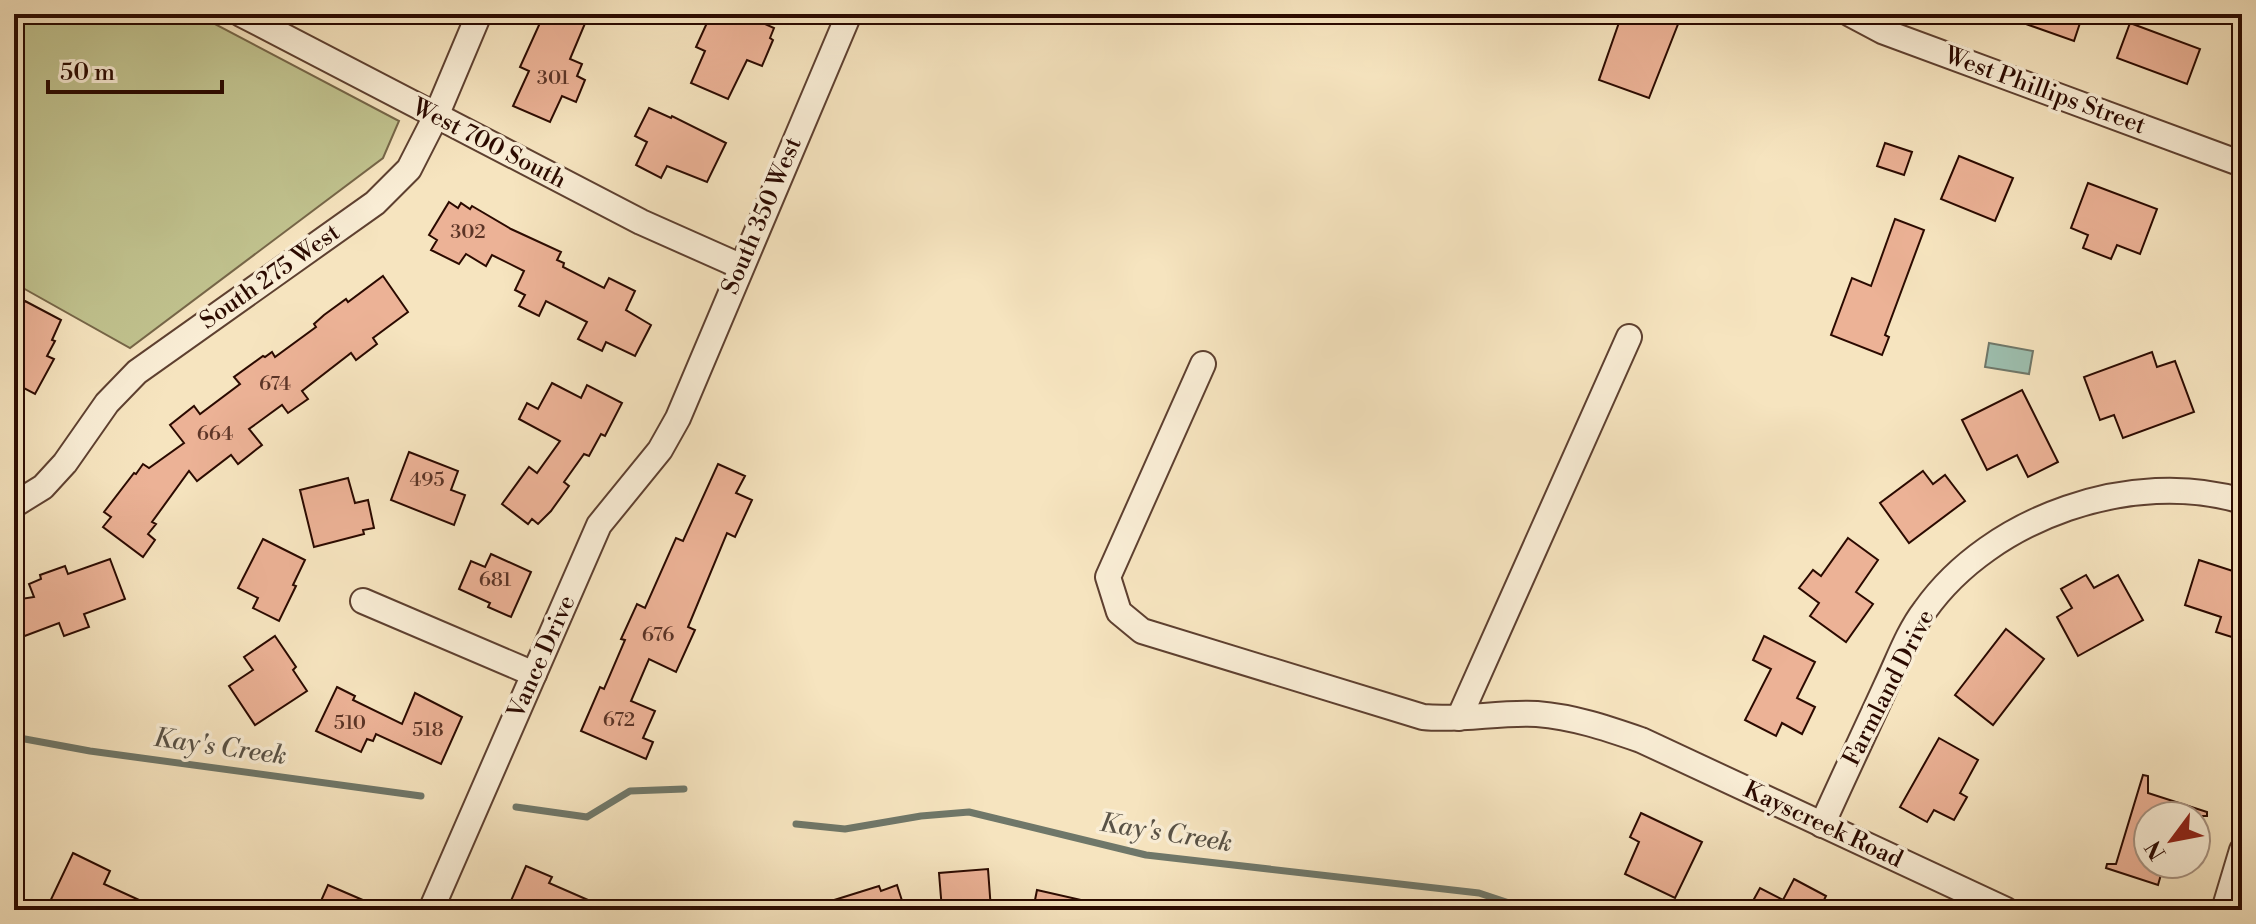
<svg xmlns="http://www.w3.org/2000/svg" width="2256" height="924" viewBox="0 0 2256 924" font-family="'Libre Bodoni',serif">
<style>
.green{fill:#c1c38f;stroke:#766648;stroke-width:2}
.water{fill:#9dbfaf;stroke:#6f7769;stroke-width:2}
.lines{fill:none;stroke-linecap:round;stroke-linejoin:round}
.stream{stroke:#6f7769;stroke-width:7}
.building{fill:#ecb296;stroke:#2b0a00;stroke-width:2}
.minor-casing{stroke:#5e4030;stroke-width:28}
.minor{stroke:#f9edd5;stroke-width:24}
.labels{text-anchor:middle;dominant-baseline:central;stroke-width:7;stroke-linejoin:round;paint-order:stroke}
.number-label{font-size:20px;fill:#5b3426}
.street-label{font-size:24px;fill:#2b0a00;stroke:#f9edd5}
.water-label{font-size:26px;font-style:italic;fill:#595246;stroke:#f9edd5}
</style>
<rect width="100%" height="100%" fill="#f6e4bf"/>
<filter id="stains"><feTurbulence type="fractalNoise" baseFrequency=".0025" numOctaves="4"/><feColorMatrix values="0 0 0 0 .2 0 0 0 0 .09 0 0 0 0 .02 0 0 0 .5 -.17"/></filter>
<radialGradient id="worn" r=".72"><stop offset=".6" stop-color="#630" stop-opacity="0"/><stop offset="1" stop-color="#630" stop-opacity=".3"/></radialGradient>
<polygon class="green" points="14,14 196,14 399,121 383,158 130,348 14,283"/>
<polygon class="water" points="1989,343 2033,351 2029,374 1985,367"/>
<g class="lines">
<g class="stream">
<polyline points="14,737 90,751 421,796"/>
<polyline points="516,807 587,817 630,791 684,789"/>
<polyline points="796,824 845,829 921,816 969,812 1146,855 1479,893 1530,910"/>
</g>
</g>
<g class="building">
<polygon points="544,14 589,14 570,59 582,64 577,76 585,80 576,102 562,96 550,122 513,106 529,71 520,67"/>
<polygon points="711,14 743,14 774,28 770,38 773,40 762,66 747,60 728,99 691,83 705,51 696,47"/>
<polygon points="1622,14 1682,14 1649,98 1599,80"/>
<polygon points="2007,14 2083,14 2074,41 2006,17"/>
<polygon points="2130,23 2200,49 2187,84 2117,58"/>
<polygon points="649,108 671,118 672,116 726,143 707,182 667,166 661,178 636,165 647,142 635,136"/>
<polygon points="1885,143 1912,152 1904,175 1877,166"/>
<polygon points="1959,156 2013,178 1995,221 1941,199"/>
<polygon points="2088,183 2157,209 2140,254 2117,245 2111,259 2083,248 2088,235 2071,228"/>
<polygon points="449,202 458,208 461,203 470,209 472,206 511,229 561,252 557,260 564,263 563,267 604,288 609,278 635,291 626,310 651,325 635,356 606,342 602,351 578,339 587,322 546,301 539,316 519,306 525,295 515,290 524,271 492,255 486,266 466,254 459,264 431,250 437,240 429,235"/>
<polygon points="1895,219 1924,230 1885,335 1889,337 1882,355 1831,335 1852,278 1871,286"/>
<polygon points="383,276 408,312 373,338 377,344 356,360 351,353 302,391 308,399 288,413 282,405 249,429 262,445 238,464 231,455 197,481 189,471 152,522 156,524 148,534 155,540 143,557 103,527 111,517 104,512 134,473 136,474 143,464 149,468 184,443 170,425 194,406 200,414 240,384 234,377 263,356 265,357 272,352 275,357 316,327 314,324 324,315 346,299 348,302"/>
<polygon points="25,301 61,320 52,340 55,341 47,356 54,359 35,394 14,383 14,323"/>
<polygon points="2152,352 2157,367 2175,361 2194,412 2123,438 2114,415 2100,420 2084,377"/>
<polygon points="552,383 581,398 587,385 622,403 605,436 601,434 589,456 584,454 564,482 569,486 551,511 538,524 532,519 528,524 502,504 529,467 537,473 560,441 519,419 527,403 538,409"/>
<polygon points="2022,390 2058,462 2028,477 2017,455 1987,470 1962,420"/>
<polygon points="409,452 458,471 451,490 465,495 454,525 391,500"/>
<polygon points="718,464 745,476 736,493 752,500 735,537 727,533 688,627 695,630 676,672 649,659 631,701 655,711 643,738 653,742 646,759 581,731 600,687 604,689 625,640 621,639 637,604 645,608 676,538 683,541"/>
<polygon points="1923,471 1933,484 1945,475 1965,501 1909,543 1880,503"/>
<polygon points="348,478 355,503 368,500 374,528 363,530 364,534 314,547 300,490"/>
<polygon points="1848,538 1878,560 1856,592 1873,604 1846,642 1810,616 1819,603 1799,588 1813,570 1821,576"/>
<polygon points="263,539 305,560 293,585 296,586 279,621 253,608 258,598 238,588"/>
<polygon points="491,554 531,572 511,617 488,607 490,603 459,589 471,561 485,567"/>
<polygon points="110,559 125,599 84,614 89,627 64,636 59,623 14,640 14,600 34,597 29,584 41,579 40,575 65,566 68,574"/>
<polygon points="2199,560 2242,574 2242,615 2235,638 2216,632 2221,617 2185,605"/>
<polygon points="2086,575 2094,588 2118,575 2143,620 2078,656 2057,617 2072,608 2061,589"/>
<polygon points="2006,629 2044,659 1993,725 1955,695"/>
<polygon points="275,636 296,667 293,670 307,691 255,725 229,686 253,670 244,657"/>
<polygon points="1764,636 1815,662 1797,698 1815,707 1802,734 1782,723 1776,736 1745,720 1771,669 1753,660"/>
<polygon points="337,687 355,696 353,700 402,724 415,693 462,717 441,764 376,734 373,741 367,739 361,752 316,731"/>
<polygon points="1939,738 1978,760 1960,793 1967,797 1954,820 1934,810 1927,822 1900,807"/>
<polygon points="2143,775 2148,776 2148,793 2207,812 2207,816 2148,816 2148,864 2164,864 2158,885 2106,868 2107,864 2116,864"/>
<polygon points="1641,813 1702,842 1675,898 1625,874 1639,842 1630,837"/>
<polygon points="73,853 110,871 104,884 161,910 46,910"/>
<polygon points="526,866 552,877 549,883 611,910 507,910"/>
<polygon points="988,869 991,910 942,910 939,873"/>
<polygon points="1794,879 1826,896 1819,910 1748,910 1760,888 1783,900"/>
<polygon points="328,885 386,910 317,910"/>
<polygon points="897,885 905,910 816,910 815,906 879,886 881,891"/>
<polygon points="1037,890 1090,902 1090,910 1033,910"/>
</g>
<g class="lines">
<g class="minor-casing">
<g id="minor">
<polyline points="241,14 641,222 740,266"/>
<polyline points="1850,14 1882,31 2242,164"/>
<path d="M1203,364L1108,577L1119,612L1142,631L1423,717C1461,721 1498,712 1537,714C1574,717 1606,728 1641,740L2006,910"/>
<polyline points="14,505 43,487 65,463 107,403 137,372 375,203 409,169 436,116 479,14"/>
<polyline points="363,601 534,674"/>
<polyline points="1459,718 1629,337"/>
<path d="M1822,825C1843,778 1865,732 1886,686C1898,661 1908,632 1925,610C1991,517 2133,468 2242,501"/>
<polyline points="431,910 599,525 660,450 678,418 849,14"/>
<polyline points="2224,910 2242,850"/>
</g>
</g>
<use href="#minor" class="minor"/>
</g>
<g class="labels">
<g class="number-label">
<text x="553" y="78">301</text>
<text x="468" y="232">302</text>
<text x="275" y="384">674</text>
<text x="215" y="434">664</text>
<text x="427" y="480">495</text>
<text x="495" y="580">681</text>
<text x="658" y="635">676</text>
<text x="619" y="720">672</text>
<text x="350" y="723">510</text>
<text x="428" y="730">518</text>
</g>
<g class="street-label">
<text transform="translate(2045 91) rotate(20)">West Phillips Street</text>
<text transform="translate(489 144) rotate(27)">West 700 South</text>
<text transform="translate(762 216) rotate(-67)">South 350 West</text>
<text transform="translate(270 277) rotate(-35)">South 275 West</text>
<text transform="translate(542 657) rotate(-66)">Vance Drive</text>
<text transform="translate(1889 688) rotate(-63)">Farmland Drive</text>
<text transform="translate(1823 825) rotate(25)">Kayscreek Road</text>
</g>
<g class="water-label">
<text transform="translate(220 747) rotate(8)">Kay's Creek</text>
<text transform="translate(1166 833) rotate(9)">Kay's Creek</text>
</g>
</g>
<rect width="2256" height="924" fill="none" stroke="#f6e4bf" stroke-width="48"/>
<rect x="16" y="16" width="2224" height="892" fill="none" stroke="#2b0a00" stroke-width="4"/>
<rect x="24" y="24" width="2208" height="876" fill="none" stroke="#2b0a00" stroke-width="2"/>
<g transform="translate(2172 840) rotate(238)"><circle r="38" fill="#f9edd5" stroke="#a79280" stroke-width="2"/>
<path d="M0-6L14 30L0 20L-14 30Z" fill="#8f2418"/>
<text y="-12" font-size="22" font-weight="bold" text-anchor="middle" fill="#2b0a00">N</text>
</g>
<path d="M48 80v12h174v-12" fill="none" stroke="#2b0a00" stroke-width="4"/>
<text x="60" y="80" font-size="24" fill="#2b0a00" stroke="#f9edd5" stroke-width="6" paint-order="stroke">50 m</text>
<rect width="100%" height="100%" filter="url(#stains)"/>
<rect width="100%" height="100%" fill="url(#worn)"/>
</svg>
